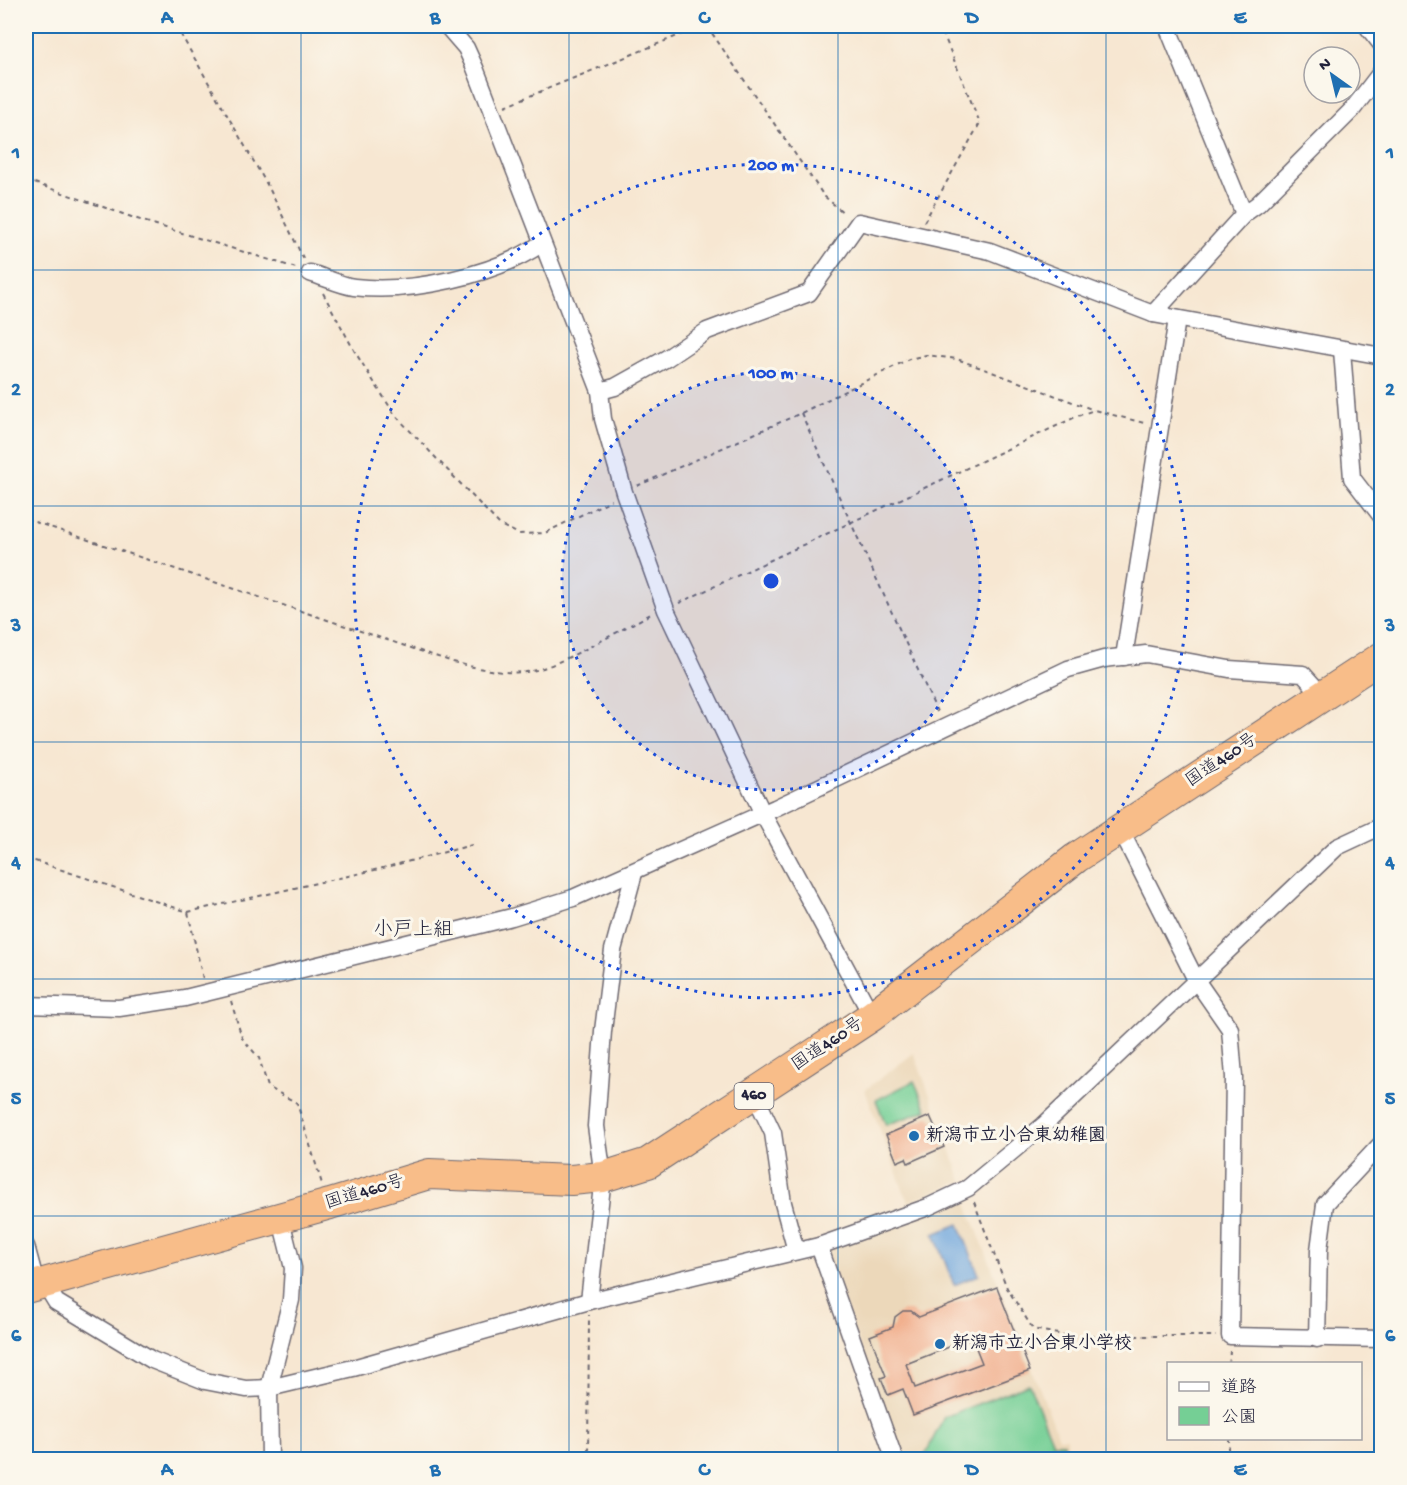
<svg xmlns="http://www.w3.org/2000/svg" width="1407" height="1485" viewBox="0 0 1407 1485" font-family="'Gochi Hand','Klee One',sans-serif">
<style>
.built{fill:#ecd8ba}
.green{fill:#75cf95;stroke:#4c7868;stroke-width:1.5}
.water{fill:#6ea5dc;stroke:#48648c;stroke-width:1.5}
.building{fill:#f1ae8c;fill-rule:evenodd}
.lines{fill:none;stroke-linecap:round;stroke-linejoin:round}
.street-casing{stroke:#6d6770;stroke-width:19}
.highway-casing{stroke:#6d6770;stroke-width:32}
.path{stroke:#6d6770;stroke-width:2;stroke-dasharray:4.5 4.5;stroke-linecap:butt}
.street{stroke:#fff;stroke-width:16}
.highway{stroke:#f8bd89;stroke-width:30}
.grid{fill:none;stroke:#1f6fb2;stroke-width:1.5;stroke-opacity:0.55}
.ring{fill:none;stroke:#1d4ed8;stroke-width:3;stroke-dasharray:3 6}
.poi-dot{fill:#1f6fb2;stroke:#fbf7ec;stroke-width:2}
.labels{text-anchor:middle;dominant-baseline:central;stroke-width:6;stroke-linejoin:round;paint-order:stroke}
.shield{fill:#fbf7ec;stroke:#636270;stroke-width:1.5}
.shield-label{font-size:16px;font-weight:bold;fill:#22223b}
.street-label{font-size:18px;fill:#22223b;stroke:#fbf7ec}
.poi-label{font-size:18px;font-weight:bold;fill:#22223b;stroke:#fbf7ec;text-anchor:start}
.neighbourhood-label{font-size:20px;fill:#22223b;stroke:#fbf7ec}
.centre{fill:#1d4ed8;stroke:#fbf7ec;stroke-width:3}
.ring-label{font-size:18px;text-anchor:middle;font-weight:bold;fill:#1d4ed8;stroke:#fbf7ec;stroke-width:6;stroke-linejoin:round;paint-order:stroke}
.neatline{fill:none;stroke:#1f6fb2;stroke-width:2}
.grid-label{font-size:20px;text-anchor:middle;font-weight:bold;fill:#1f6fb2}
</style>
<rect width="100%" height="100%" fill="#fbf7ec"/>
<filter id="ink" filterUnits="userSpaceOnUse"><feTurbulence type="fractalNoise" baseFrequency=".0167" numOctaves="2"/><feDisplacementMap in="SourceGraphic" scale="12" xChannelSelector="R" yChannelSelector="G"/><feConvolveMatrix kernelMatrix="1 2 1 2 8 2 1 2 1" color-interpolation-filters="sRGB"/></filter>
<filter id="wash" filterUnits="userSpaceOnUse"><feTurbulence type="fractalNoise" baseFrequency=".008" numOctaves="4" result="noise"/><feDisplacementMap in="SourceGraphic" scale="24" xChannelSelector="R" yChannelSelector="G"/><feGaussianBlur stdDeviation="1.35" result="paint"/><feColorMatrix in="noise" values="0 0 0 0 0 0 0 0 0 0 0 0 0 0 0 0 0 1.4 0 .05"/><feComposite in="paint" operator="in"/></filter>
<g filter="url(#wash)">
<rect width="100%" height="100%" fill="#f7e7d2"/>
<g class="built">
<polygon points="914,1053 962,1181 908,1202 865,1090"/>
<polygon points="964,1197 1059,1438 1067,1438 1067,1459 901,1459 825,1250"/>
</g>
<g class="green">
<polygon points="914,1081 927,1110 886,1125 876,1100"/>
<polygon points="1029,1384 1053,1443 1064,1443 1063,1459 923,1459 944,1417"/>
</g>
<polygon class="water" points="959,1224 979,1275 954,1285 934,1234"/>
<g id="blocks">
<g class="building">
<polygon points="930,1116 944,1147 908,1163 906,1158 897,1162 886,1135"/>
<path d="M997,1287L1030,1371L913,1415L903,1389L888,1395L881,1378L886,1376L870,1336L893,1327L895,1317L903,1311H911L919,1317ZM972,1338L982,1363L915,1388L906,1364Z"/>
</g>
</g>
</g>
<g filter="url(#ink)">
<use href="#blocks" fill-opacity="0" stroke="#6d6770" stroke-width="1.5"/>
<g class="lines">
<g class="street-casing">
<g id="street">
<polyline points="447,26 466,48 475,68 600,391 603,419 624,492 666,610 763,814 872,1016"/>
<polyline points="1167,26 1244,214"/>
<polyline points="1367,26 1382,45"/>
<path d="M310,273C324,277 340,285 354,287C410,294 495,275 541,244"/>
<polyline points="1153,314 1244,214 1258,204 1352,110 1382,71"/>
<polyline points="1342,350 1352,478 1382,517"/>
<polyline points="600,391 615,387 667,358 707,331 809,293 859,222 990,251 1153,314 1382,356"/>
<polyline points="1124,657 1177,319"/>
<polyline points="1120,829 1196,980 1230,1029 1234,1077 1230,1336 1382,1339"/>
<polyline points="26,1005 119,1008 185,998 512,917 573,898 775,808 1068,669 1104,659 1146,654 1229,669 1303,674 1322,695"/>
<polyline points="755,1095 773,1133 783,1203 796,1251"/>
<polyline points="26,1246 33,1272"/>
<polyline points="819,1246 895,1460"/>
<polyline points="42,1279 56,1302 152,1360 205,1381 246,1389 269,1388 353,1368 589,1301 819,1246 928,1207 968,1188 1044,1125 1337,847 1382,826"/>
<polyline points="589,1301 603,1177 596,1126 603,1031 613,950 634,873"/>
<polyline points="1317,1339 1319,1250 1325,1204 1382,1143"/>
<polyline points="270,1460 269,1388 291,1300 293,1268 280,1216"/>
</g>
</g>
<g class="highway-casing">
<polyline id="highway" points="26,1288 330,1204 429,1174 571,1180 603,1177 648,1163 872,1016 1076,858 1382,657"/>
</g>
<g class="path">
<polyline points="176,26 269,188 304,260"/>
<polyline points="707,26 824,196 845,214"/>
<polyline points="505,106 702,26"/>
<polyline points="26,180 143,221 296,268"/>
<polyline points="924,222 980,123 940,26"/>
<polyline points="323,293 355,352 395,415 500,525 519,534 545,533 611,500"/>
<polyline points="801,413 938,714"/>
<polyline points="637,486 801,413 909,359 926,355 957,359 1094,410"/>
<path d="M26,519L453,662C477,668 500,674 526,672C554,670 623,628 651,614"/>
<polyline points="679,603 1080,415 1094,410 1144,423"/>
<polyline points="26,858 188,912 203,979"/>
<polyline points="188,912 379,869 472,845"/>
<polyline points="231,1001 242,1038 259,1058 268,1087 297,1103 322,1184"/>
<polyline points="974,1202 1007,1288 1033,1329 1068,1336 1216,1336"/>
<polyline points="1229,1364 1230,1351"/>
<polyline points="588,1460 589,1315"/>
<polyline points="1229,1460 1229,1438"/>
</g>
<use href="#street" class="street"/>
<use href="#highway" class="highway"/>
</g>
</g>
<path class="grid" d="M301,26V1460M569,26V1460M838,26V1460M1106,26V1460M26,270H1382M26,506H1382M26,742H1382M26,979H1382M26,1216H1382"/>
<circle cx="771" cy="581" r="209" fill="#1d4ed8" fill-opacity=".12"/>
<g class="ring">
<circle cx="771" cy="581" r="209"/>
<circle cx="771" cy="581" r="417"/>
</g>
<g class="poi-dot">
<circle cx="914" cy="1136" r="6"/>
<circle cx="940" cy="1344" r="6"/>
</g>
<g class="labels">
<rect class="shield" x="734.5" y="1083" width="39" height="26" rx="4.5"/>
<g class="shield-label">
<text x="754" y="1096">460</text>
</g>
<g class="street-label">
<text transform="translate(1222 761) rotate(-34)">国道460号</text>
<text transform="translate(828 1045) rotate(-34)">国道460号</text>
<text transform="translate(365 1193) rotate(-17)">国道460号</text>
</g>
<g class="poi-label">
<text x="926" y="1136">新潟市立小合東幼稚園</text>
<text x="952" y="1344">新潟市立小合東小学校</text>
</g>
<g class="neighbourhood-label">
<text x="413" y="931">小戸上組</text>
</g>
</g>
<circle cx="771" cy="581" r="9" class="centre"/>
<g class="ring-label">
<text x="771" y="170">200 m</text>
<text x="771" y="378">100 m</text>
</g>
<rect width="1407" height="1485" fill="none" stroke="#fbf7ec" stroke-width="66"/>
<rect x="1167" y="1362" width="195" height="78" fill="#fbf7ec" stroke="#a4a2a5" stroke-width="1.5"/>
<rect x="1179" y="1382" width="30" height="9" fill="#ffffff" stroke="#a4a2a5" stroke-width="1.5"/>
<text x="1221" y="1392" font-size="18" fill="#22223b">道路</text>
<rect x="1179" y="1407" width="30" height="18" fill="#75cf95" stroke="#a4a2a5" stroke-width="1.5"/>
<text x="1221" y="1422" font-size="18" fill="#22223b">公園</text>
<g transform="translate(1332 75) rotate(326)"><circle r="28" fill="#fbf7ec" stroke="#a4a2a5" stroke-width="1.5"/>
<path d="M0-4.5L10 22L0 15L-10 22Z" fill="#1f6fb2"/>
<text y="-9" font-size="16" font-weight="bold" text-anchor="middle" fill="#22223b">N</text>
</g>
<rect x="33" y="33" width="1341" height="1419" class="neatline"/>
<g class="grid-label">
<text x="167" y="23">A</text>
<text x="435" y="23">B</text>
<text x="704" y="23">C</text>
<text x="972" y="23">D</text>
<text x="1240" y="23">E</text>
<text x="16" y="158">1</text>
<text x="1390" y="158">1</text>
<text x="16" y="395">2</text>
<text x="1390" y="395">2</text>
<text x="16" y="631">3</text>
<text x="1390" y="631">3</text>
<text x="16" y="868">4</text>
<text x="1390" y="868">4</text>
<text x="16" y="1104">5</text>
<text x="1390" y="1104">5</text>
<text x="16" y="1341">6</text>
<text x="1390" y="1341">6</text>
<text x="167" y="1475">A</text>
<text x="435" y="1475">B</text>
<text x="704" y="1475">C</text>
<text x="972" y="1475">D</text>
<text x="1240" y="1475">E</text>
</g>
</svg>
